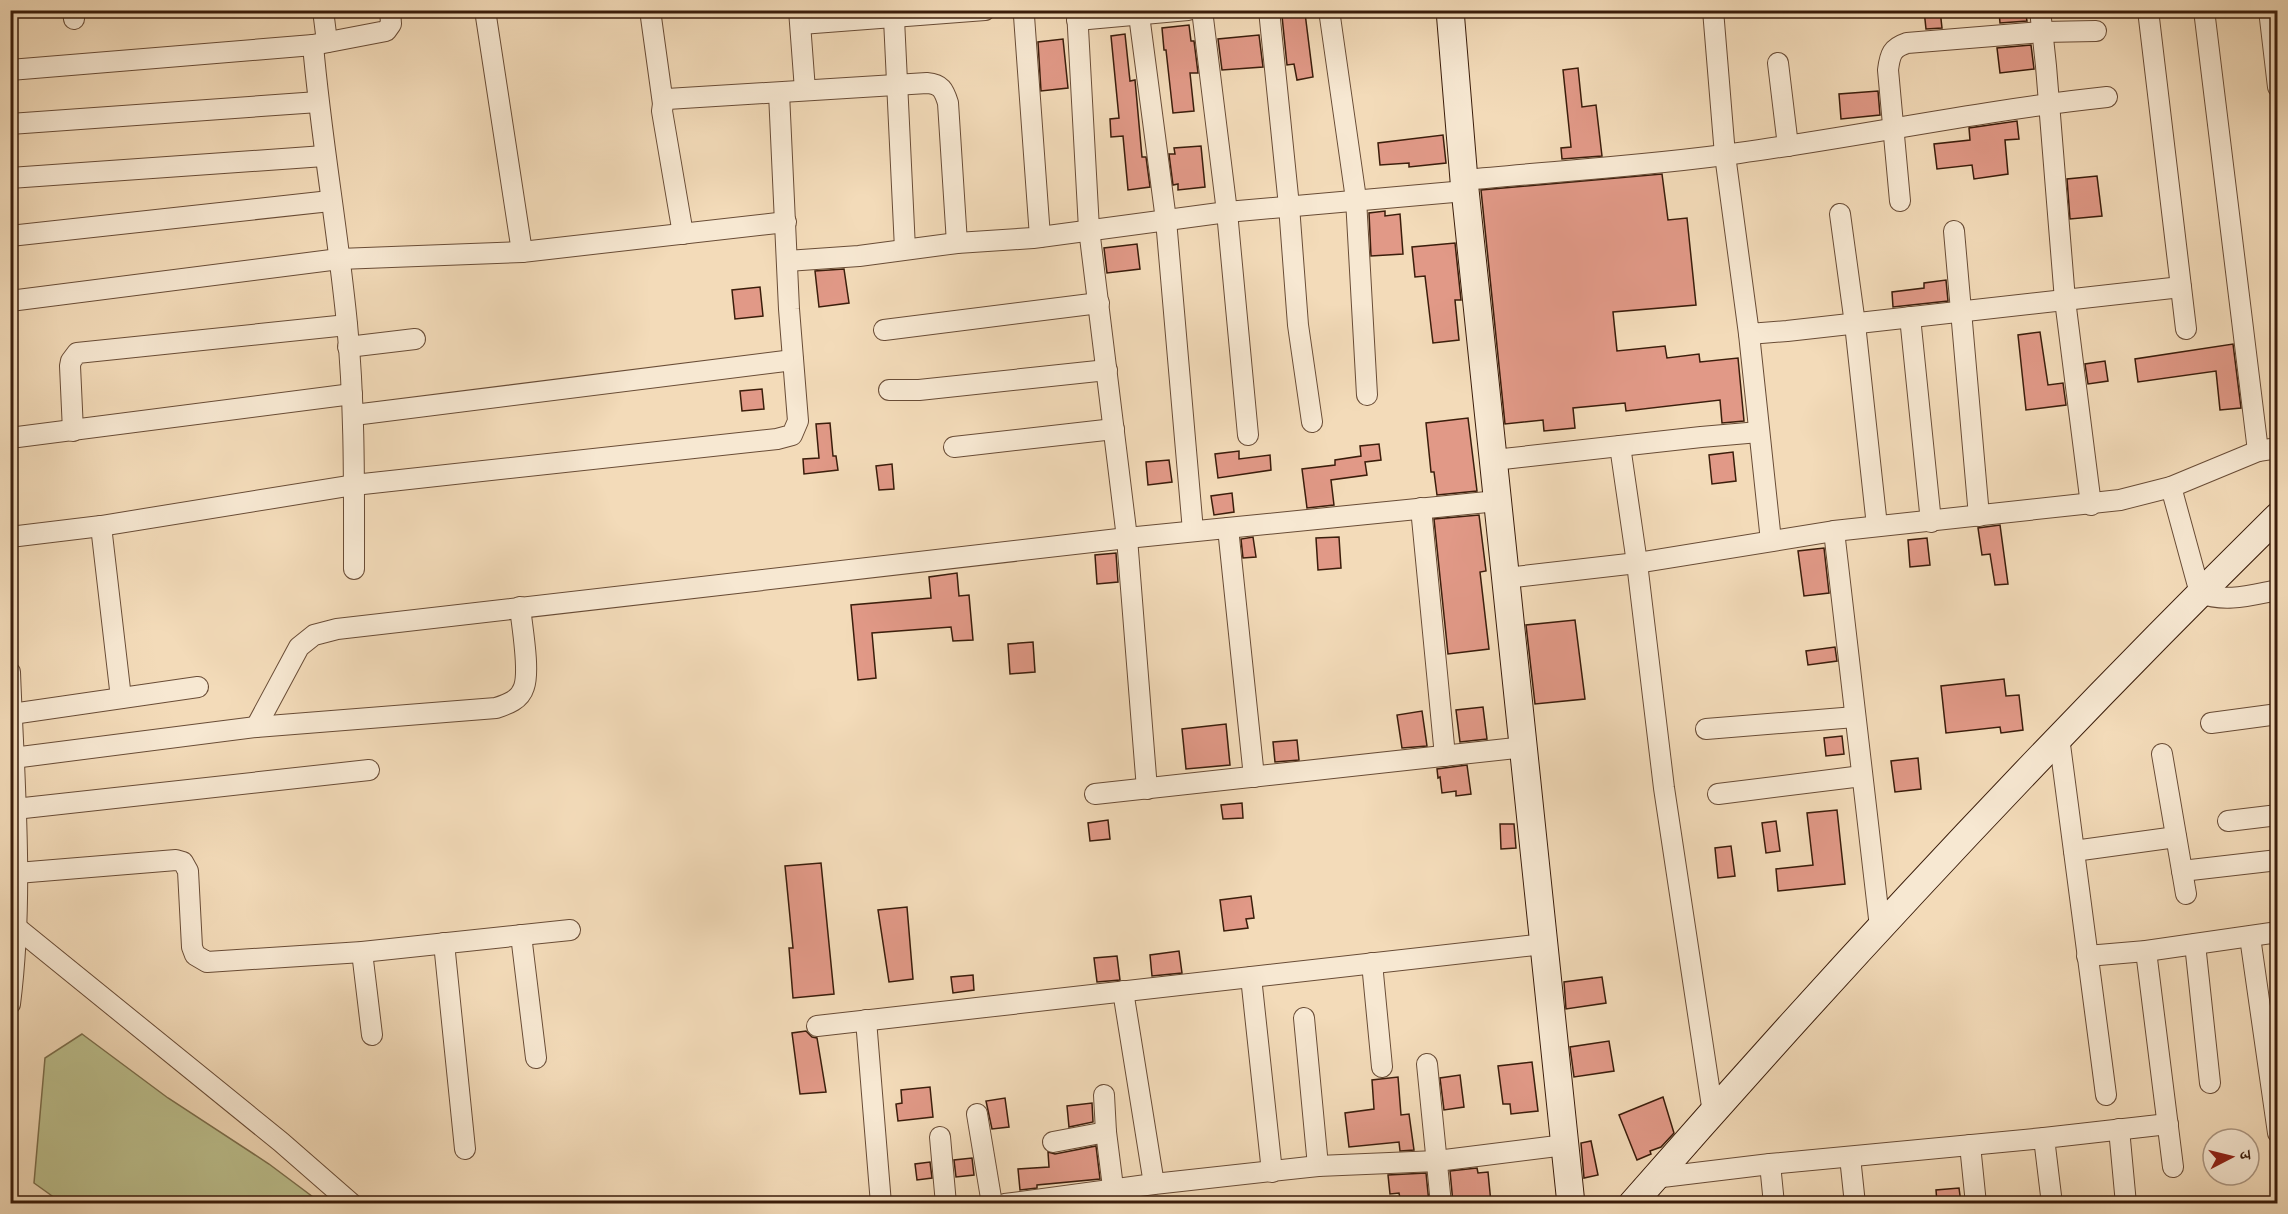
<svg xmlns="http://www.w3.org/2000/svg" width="2288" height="1214" viewBox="0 0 2288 1214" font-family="'Gentium Book Plus','Noto Serif Devanagari',serif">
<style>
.green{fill:#bcc08e;stroke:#7c6e4c;stroke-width:1.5}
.building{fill:#e19987;stroke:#3b1d0b;stroke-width:1.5}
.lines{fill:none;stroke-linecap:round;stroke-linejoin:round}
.street-casing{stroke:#694c36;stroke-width:22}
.secondary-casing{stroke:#3b1d0b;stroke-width:29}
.street{stroke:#f7e8d2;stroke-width:20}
.secondary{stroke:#f7e8d2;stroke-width:27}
</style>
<rect width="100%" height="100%" fill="#f3dbb9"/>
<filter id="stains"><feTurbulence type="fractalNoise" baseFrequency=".00333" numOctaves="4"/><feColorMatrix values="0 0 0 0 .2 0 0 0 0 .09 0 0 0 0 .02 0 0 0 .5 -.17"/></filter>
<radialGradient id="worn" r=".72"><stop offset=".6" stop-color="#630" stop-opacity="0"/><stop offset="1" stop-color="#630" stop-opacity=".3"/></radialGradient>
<polygon class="green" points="82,1034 168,1098 269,1164 321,1203 62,1203 34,1183 45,1058"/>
<g class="building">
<polygon points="1924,10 1940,10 1942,28 1926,29"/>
<polygon points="2025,10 2027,21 2000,23 1999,12"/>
<polygon points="1305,13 1313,77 1297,80 1294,64 1287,65 1282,16"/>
<polygon points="1189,25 1191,41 1194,41 1198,73 1190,73 1194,111 1173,113 1166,50 1164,50 1162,28"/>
<polygon points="1125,34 1130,81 1135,80 1142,157 1146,157 1150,187 1128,190 1123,136 1111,137 1110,119 1119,118 1111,36"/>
<polygon points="1259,35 1263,67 1222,70 1218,39"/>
<polygon points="1063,39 1068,88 1041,91 1038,42"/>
<polygon points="2031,45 2034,69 2000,73 1997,48"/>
<polygon points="1578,68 1582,107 1596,105 1602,156 1562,159 1561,148 1571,147 1563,70"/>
<polygon points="1878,91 1880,115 1841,119 1839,94"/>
<polygon points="2017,121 2019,139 2005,140 2008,174 1974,179 1972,165 1937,169 1934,144 1970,140 1969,128"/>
<polygon points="1443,135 1446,163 1409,167 1409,163 1380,165 1378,143"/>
<polygon points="1201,146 1205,187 1178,190 1178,184 1173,185 1169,154 1175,154 1174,148"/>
<polygon points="1662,174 1668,220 1687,218 1696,305 1613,312 1617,351 1665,346 1667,358 1699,354 1700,362 1738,358 1744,421 1722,423 1720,400 1626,411 1625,403 1573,408 1575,428 1544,431 1543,420 1505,424 1481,190"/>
<polygon points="2097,176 2102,216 2070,219 2067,179"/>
<polygon points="1385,211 1385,216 1400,214 1403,254 1371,256 1369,213"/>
<polygon points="1455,243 1461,300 1455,300 1459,340 1433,343 1425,276 1415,277 1412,247"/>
<polygon points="1137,244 1140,269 1107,273 1104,248"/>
<polygon points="844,269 849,303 819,307 815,271"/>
<polygon points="1946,280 1948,301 1893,307 1892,292 1924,288 1924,283"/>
<polygon points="760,287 763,316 735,319 732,290"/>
<polygon points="2040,332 2048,385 2063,383 2066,405 2026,410 2018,335"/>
<polygon points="2233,344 2241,408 2220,410 2216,371 2138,382 2135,359"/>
<polygon points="2105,361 2108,381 2088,384 2085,364"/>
<polygon points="762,389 764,409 742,411 740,391"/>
<polygon points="1468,418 1477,491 1437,495 1434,472 1431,472 1426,423"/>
<polygon points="830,423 833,456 836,456 838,470 804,474 803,459 819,458 816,424"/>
<polygon points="1379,444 1381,460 1365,462 1367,475 1331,480 1334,505 1307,508 1302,469 1335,465 1335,460 1361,456 1360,446"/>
<polygon points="1239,451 1239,459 1270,455 1271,470 1218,478 1215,454"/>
<polygon points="1733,452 1736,481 1712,484 1709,455"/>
<polygon points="1169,460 1172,482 1148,485 1146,462"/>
<polygon points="892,464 894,489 879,490 876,466"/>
<polygon points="1232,493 1234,512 1214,515 1211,496"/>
<polygon points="1479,515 1486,571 1480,572 1489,649 1448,654 1434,519"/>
<polygon points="2000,525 2008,584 1995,585 1990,554 1982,555 1978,528"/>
<polygon points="1253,537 1256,557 1243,558 1241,539"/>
<polygon points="1339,537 1341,568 1318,570 1316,538"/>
<polygon points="1927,538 1930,565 1910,567 1908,540"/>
<polygon points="1824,548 1829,593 1804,596 1798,551"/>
<polygon points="1116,553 1118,582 1097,584 1095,555"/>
<polygon points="957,573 959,596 969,595 973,640 953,641 951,627 872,633 876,678 858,680 851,605 931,598 929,577"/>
<polygon points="1575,620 1585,699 1535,704 1526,625"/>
<polygon points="1033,642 1035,672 1010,674 1008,644"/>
<polygon points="1835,647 1837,661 1808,665 1806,651"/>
<polygon points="2004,679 2006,696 2019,695 2023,730 2001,733 2000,727 1946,733 1941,686"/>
<polygon points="1483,707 1487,739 1460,742 1456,710"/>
<polygon points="1422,711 1427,746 1402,748 1397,715"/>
<polygon points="1226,724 1230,765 1186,769 1182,729"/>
<polygon points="1842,736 1844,754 1826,756 1824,738"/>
<polygon points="1297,740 1299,760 1275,762 1273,742"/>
<polygon points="1918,758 1921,789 1895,792 1891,761"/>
<polygon points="1467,765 1471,794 1456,796 1456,791 1442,793 1440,777 1438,778 1437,769"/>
<polygon points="1242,803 1243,818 1223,819 1221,805"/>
<polygon points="1837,810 1845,884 1778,891 1776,869 1813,865 1807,813"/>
<polygon points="1108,820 1110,839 1090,841 1088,823"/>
<polygon points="1776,821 1780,851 1766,853 1762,823"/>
<polygon points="1500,824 1514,824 1516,848 1501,849"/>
<polygon points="1731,846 1735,876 1718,878 1715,848"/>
<polygon points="821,863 834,994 793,998 789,948 793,948 785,866"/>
<polygon points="1251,896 1254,918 1246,919 1248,928 1224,931 1220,900"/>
<polygon points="907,907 913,979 889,982 878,910"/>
<polygon points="1179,951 1182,973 1152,976 1150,955"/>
<polygon points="1117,956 1120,980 1097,982 1094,958"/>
<polygon points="973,975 974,990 953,993 951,977"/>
<polygon points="1602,977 1606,1003 1566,1009 1564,982"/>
<polygon points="806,1031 812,1037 817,1038 826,1092 800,1094 792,1033"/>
<polygon points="1609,1041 1614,1071 1574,1077 1570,1047"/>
<polygon points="1532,1062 1538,1111 1511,1114 1510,1104 1503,1104 1498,1066"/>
<polygon points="1460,1075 1464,1107 1444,1110 1440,1078"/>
<polygon points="1398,1077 1401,1115 1409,1114 1414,1150 1400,1151 1399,1142 1349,1147 1345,1113 1374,1109 1372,1080"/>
<polygon points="930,1087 933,1117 898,1121 896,1104 902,1103 901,1090"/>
<polygon points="1663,1097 1674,1133 1661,1147 1650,1151 1651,1154 1637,1160 1619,1115"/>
<polygon points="1005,1098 1009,1127 992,1129 986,1101"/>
<polygon points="1092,1103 1093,1122 1069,1127 1067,1106"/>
<polygon points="1591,1141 1598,1175 1584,1178 1581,1143"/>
<polygon points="1096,1146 1100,1179 1037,1185 1037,1188 1020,1190 1018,1169 1049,1167 1048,1152 1055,1154"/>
<polygon points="972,1158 974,1175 956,1177 954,1160"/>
<polygon points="930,1162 932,1178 917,1180 915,1164"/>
<polygon points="1477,1168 1478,1173 1488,1172 1491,1203 1453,1203 1450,1171"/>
<polygon points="1426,1173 1429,1203 1401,1203 1399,1193 1390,1194 1388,1175"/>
<polygon points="1959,1188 1961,1203 1937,1203 1936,1190"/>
</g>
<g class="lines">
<g class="street-casing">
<g id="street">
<polyline points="73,10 74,19"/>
<polyline points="323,10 327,42"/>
<polyline points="485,10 522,252"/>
<polyline points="650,10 663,104"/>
<polyline points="799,10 805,90"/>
<polyline points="1021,10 1024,16 1040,237"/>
<polyline points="1077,10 1089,229 1127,538 1147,789"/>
<polyline points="1202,10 1227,212 1248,435"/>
<polyline points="1269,10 1289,206 1298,325 1312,422"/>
<polyline points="1329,10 1356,199 1367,395"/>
<polyline points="1713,10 1725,155 1749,334 1787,331 2181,287"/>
<polyline points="2040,10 2046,66 2065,300 2091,505"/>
<polyline points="2148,10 2186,329"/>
<polyline points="2204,10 2258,451"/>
<polyline points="2269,10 2278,87"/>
<polyline points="1139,15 1166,220 1193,531"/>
<polyline points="894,19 905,249"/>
<polyline points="1077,20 1188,10"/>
<polyline points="801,24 985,10"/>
<path d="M313,45C321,138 338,231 347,324C355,406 354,487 354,569"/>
<polyline points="1778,63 1788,146"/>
<polyline points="10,70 313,45 386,31 391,24 390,10"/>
<polyline points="10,124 318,102"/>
<polyline points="10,178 324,156"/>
<path d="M1464,180C1556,171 1648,166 1739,153C1862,136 1984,110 2107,97"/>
<path d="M1900,201L1888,70C1890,54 1892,48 1907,43L2042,32L2096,31"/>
<polyline points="1840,214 1855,324 1877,526"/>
<polyline points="1954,231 1979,516"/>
<path d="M683,234L662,111L663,104L667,99L927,83C941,84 944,90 948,103L957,243"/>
<polyline points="10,236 330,201"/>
<polyline points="787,261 859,256 957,243 1033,238 1227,212 1465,191"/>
<polyline points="10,301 339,259 522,252 786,222"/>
<polyline points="1910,317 1931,522"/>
<polyline points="884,330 1099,303"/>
<polyline points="1749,334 1771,541"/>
<polyline points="348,347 415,339"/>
<polyline points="889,390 919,390 1107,370"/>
<polyline points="354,415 793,360"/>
<polyline points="73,431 70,366 71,361 77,353 347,325"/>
<polyline points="10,438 352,394"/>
<polyline points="1620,446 1637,563 1664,788 1713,1113"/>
<polyline points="954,447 1114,429"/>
<polyline points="1494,460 1701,437 1759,432"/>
<path d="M2171,487L2200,593C2226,603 2251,595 2278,590"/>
<polyline points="1421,508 1445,756"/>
<polyline points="101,526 121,698"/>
<polyline points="1228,528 1254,777"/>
<polyline points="1834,531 1880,927"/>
<polyline points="10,537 101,526 354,485 777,439 792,435 798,421 789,309 779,93"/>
<polyline points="1506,578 1637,563 1834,531 2120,500 2171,487 2258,451 2278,448"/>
<path d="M10,672C14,782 24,894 10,1004"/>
<polyline points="12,714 198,687"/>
<polyline points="2211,723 2278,714"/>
<polyline points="256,727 299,647 314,635 337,629 1127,538 1497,501"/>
<polyline points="1706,729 1855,717"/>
<polyline points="2059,737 2106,1095"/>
<polyline points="2162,754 2186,894"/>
<path d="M13,758L256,727L496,708C508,704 520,700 524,687C530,670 522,627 520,607"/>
<polyline points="1095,794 1525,747"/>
<polyline points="1718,794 1862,776"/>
<polyline points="15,809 369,770"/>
<polyline points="2228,821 2278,815"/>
<polyline points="2074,851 2176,837"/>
<polyline points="2182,871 2278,860"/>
<polyline points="17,873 176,860 183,862 188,871 192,947 195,955 207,962 362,952 570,930"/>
<polyline points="16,927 281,1142 352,1204"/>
<polyline points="521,935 536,1058"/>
<polyline points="2250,937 2278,1133"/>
<polyline points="444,943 465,1149"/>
<polyline points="2195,944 2210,1083"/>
<polyline points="2146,951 2173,1167"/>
<polyline points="362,952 372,1035"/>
<polyline points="2087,956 2146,951 2278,932"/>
<polyline points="1372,963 1382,1067"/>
<polyline points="1251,977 1272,1172"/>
<polyline points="1123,991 1154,1184"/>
<polyline points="1304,1018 1318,1166"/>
<polyline points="866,1020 881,1204"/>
<polyline points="817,1026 1544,944"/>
<polyline points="1427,1064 1441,1204"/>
<polyline points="1104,1095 1106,1132 1115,1203"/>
<polyline points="977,1114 992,1204"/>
<polyline points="2119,1129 2126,1204"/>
<polyline points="940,1137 946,1204"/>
<polyline points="1053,1142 1106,1132"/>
<polyline points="1970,1145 1976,1204"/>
<polyline points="1850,1157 1855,1204"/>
<polyline points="1770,1164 1774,1204"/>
<polyline points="1654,1178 1770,1164 2044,1138"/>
<polyline points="1005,1204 1154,1184 1318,1166 1437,1161 1565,1145"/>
<polyline points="2052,1204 2044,1138 2168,1124"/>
</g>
</g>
<g class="secondary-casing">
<g id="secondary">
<polyline points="1450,10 1464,180 1571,1204"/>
<path d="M1632,1204C1839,967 2054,737 2278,516"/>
</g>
</g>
<use href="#street" class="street"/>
<use href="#secondary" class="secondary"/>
</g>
<rect width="2288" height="1214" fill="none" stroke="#f3dbb9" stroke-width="36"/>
<rect x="12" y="12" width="2264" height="1190" fill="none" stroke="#3b1d0b" stroke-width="3"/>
<rect x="18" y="18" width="2252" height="1178" fill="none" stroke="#3b1d0b" stroke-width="1.5"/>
<g transform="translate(2231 1157) rotate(83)"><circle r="28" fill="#f7e8d2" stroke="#ac9782" stroke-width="1.5"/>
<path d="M0-4.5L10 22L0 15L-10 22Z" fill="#8f2418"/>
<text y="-9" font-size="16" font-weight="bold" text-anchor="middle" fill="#3b1d0b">उ</text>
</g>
<rect width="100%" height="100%" filter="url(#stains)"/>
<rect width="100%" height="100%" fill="url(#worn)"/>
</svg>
